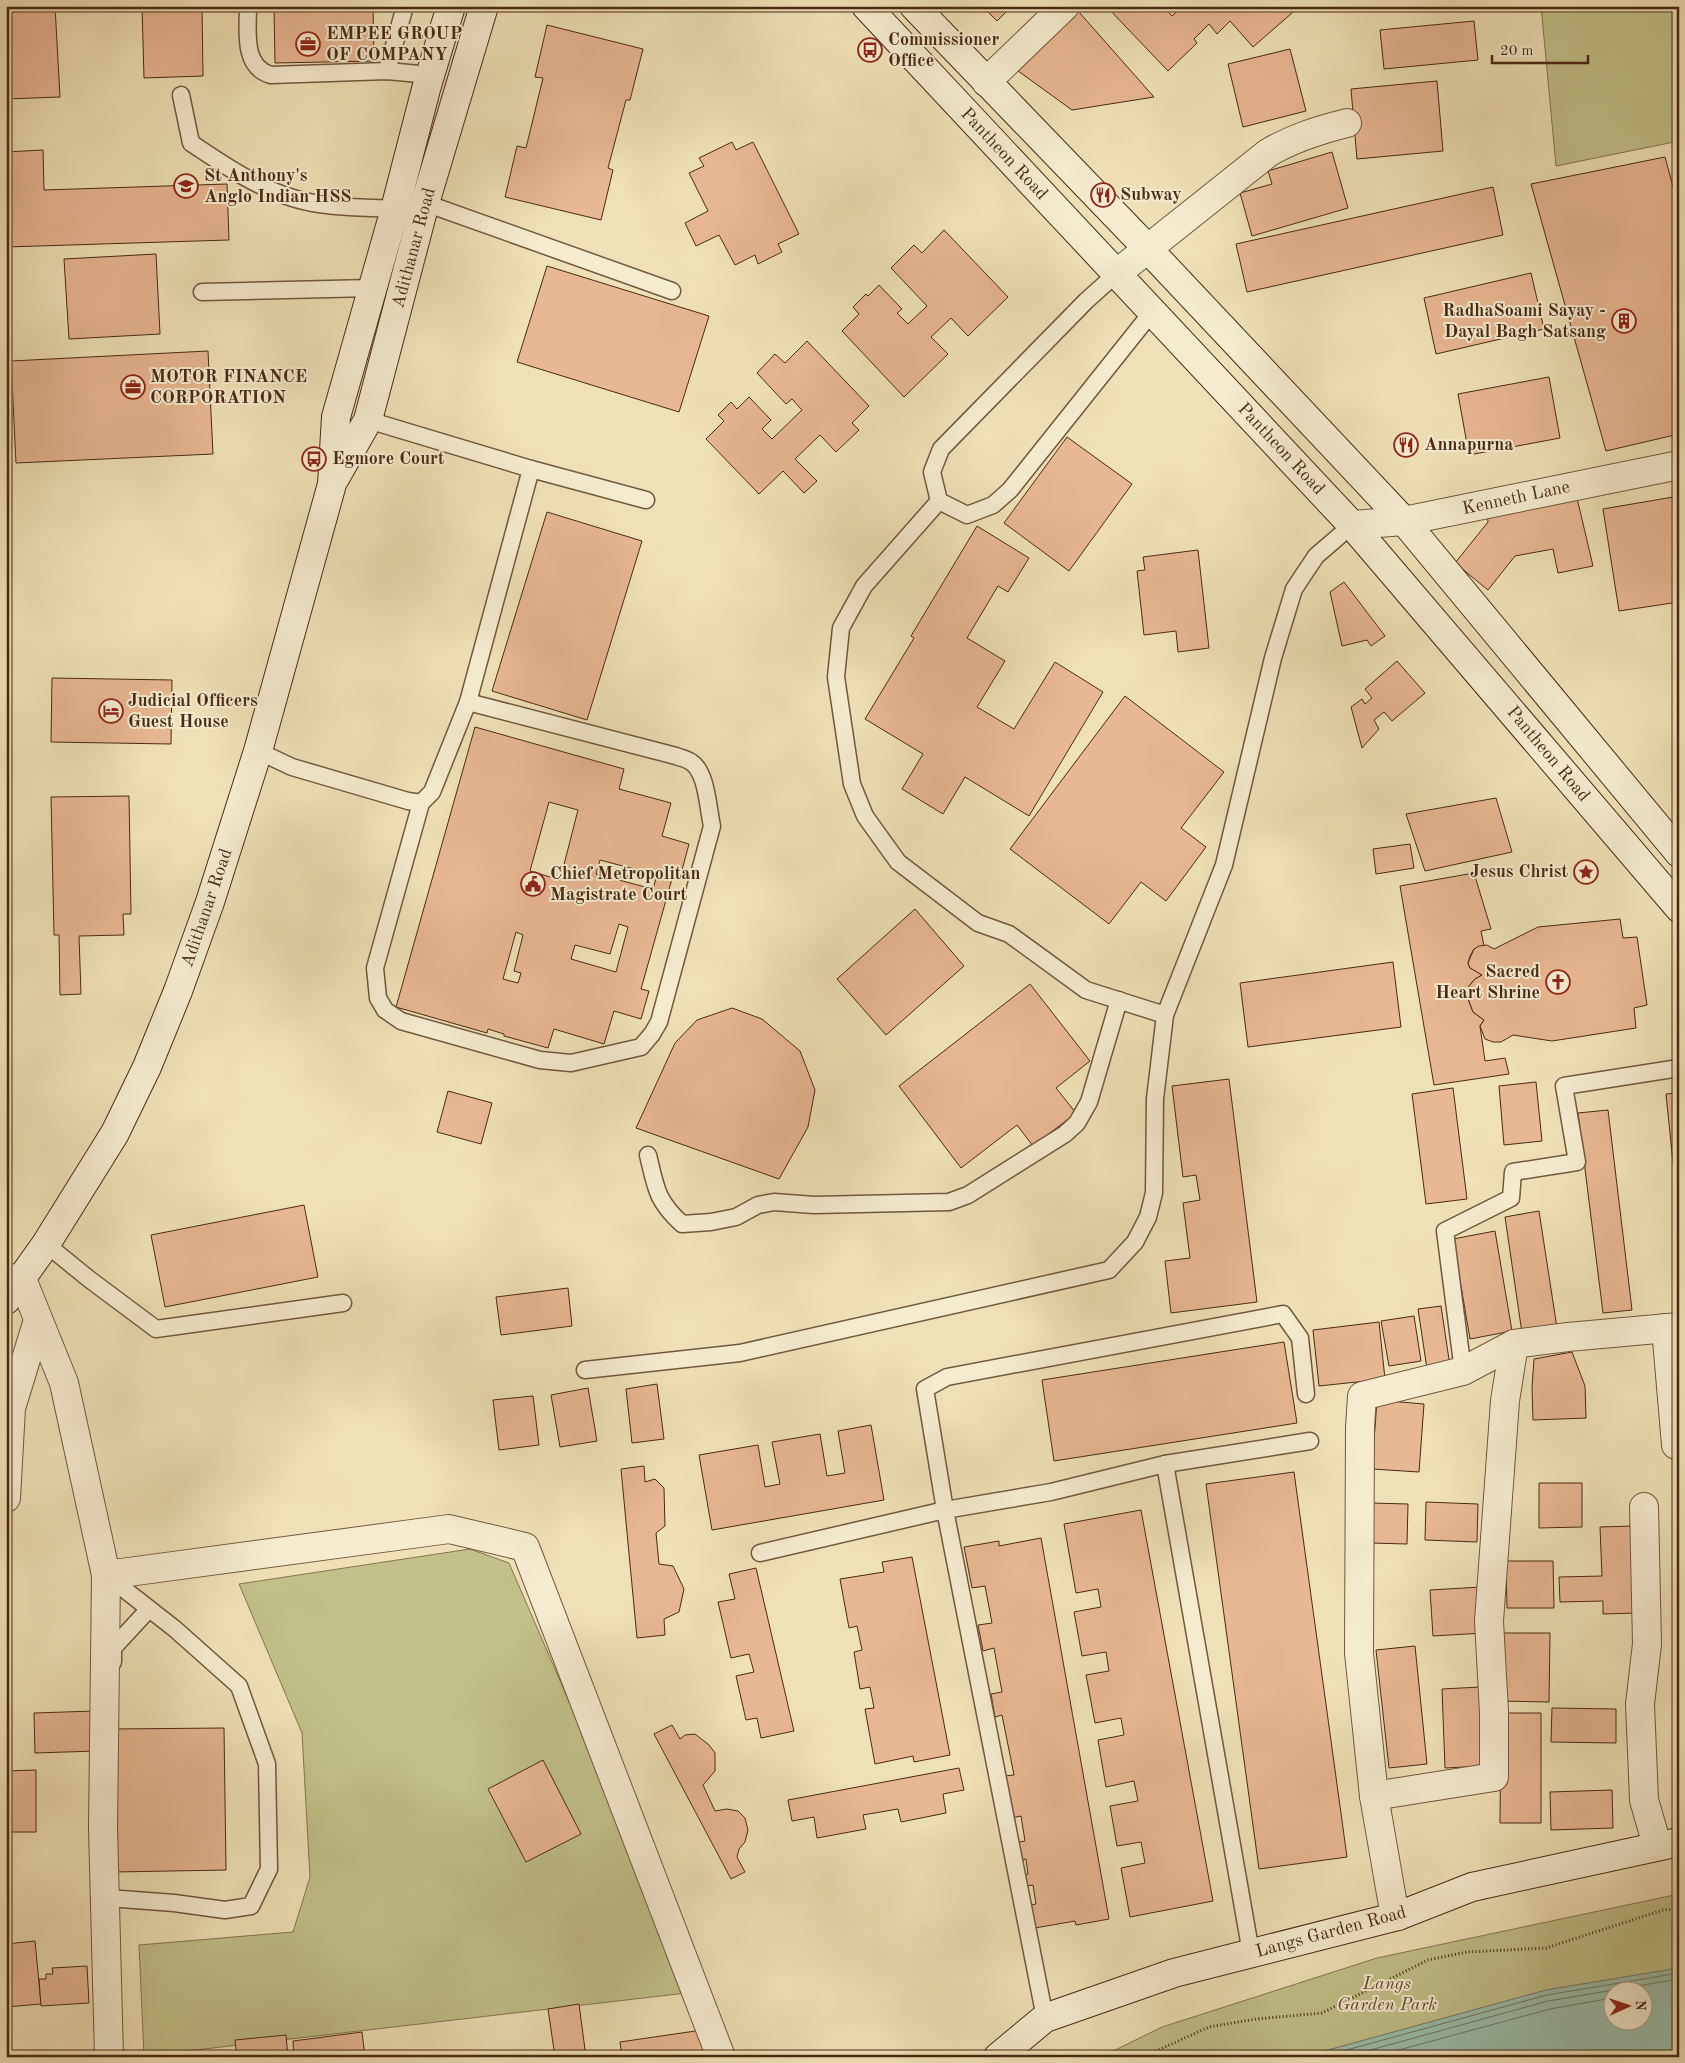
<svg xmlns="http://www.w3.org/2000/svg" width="1685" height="2063" viewBox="0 0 1685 2063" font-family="'Old Standard TT',serif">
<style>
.green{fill:#c1c189;stroke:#86754f}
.water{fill:#9abeac;stroke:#7a8270;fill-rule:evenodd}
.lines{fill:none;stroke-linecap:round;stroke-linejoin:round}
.shore{stroke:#727460;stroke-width:1}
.building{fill:#e8b793;stroke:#4a2915;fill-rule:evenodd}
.lane-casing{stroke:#73573e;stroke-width:19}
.street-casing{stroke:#73573e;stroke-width:30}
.secondary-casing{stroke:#4a2915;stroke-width:30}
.path{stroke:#4a2915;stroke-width:3;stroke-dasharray:1 2.5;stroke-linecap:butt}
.lane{stroke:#f5ecd0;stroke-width:16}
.street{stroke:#f5ecd0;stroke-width:28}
.secondary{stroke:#f5ecd0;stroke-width:28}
.labels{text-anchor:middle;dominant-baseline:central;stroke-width:4;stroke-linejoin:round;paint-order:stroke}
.poi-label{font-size:18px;font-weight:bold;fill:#4a2915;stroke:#f5ecd0;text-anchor:start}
.street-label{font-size:18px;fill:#4a2915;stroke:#f5ecd0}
.park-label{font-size:18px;font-style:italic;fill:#62472c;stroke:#f5ecd0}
</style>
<rect width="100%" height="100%" fill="#efe1b7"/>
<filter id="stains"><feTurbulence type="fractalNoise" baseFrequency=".004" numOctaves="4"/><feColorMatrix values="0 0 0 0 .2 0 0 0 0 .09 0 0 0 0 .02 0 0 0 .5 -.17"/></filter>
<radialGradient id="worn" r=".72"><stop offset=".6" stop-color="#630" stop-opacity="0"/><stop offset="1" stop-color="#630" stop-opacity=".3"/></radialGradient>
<g class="green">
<polygon points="1541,6 1679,6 1679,141 1556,166"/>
<polygon points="470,1549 509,1563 695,1992 144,2056 139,1945 293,1932 310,1877 302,1733 239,1584"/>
<polygon points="1679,1894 1679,1968 1546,1990 1303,2057 1101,2057 1162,2027 1377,1958"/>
</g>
<path class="water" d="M1679,1968V2057H1303L1546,1990ZM1612,1990H1642V2020H1612Z"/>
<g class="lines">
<g class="shore">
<polyline points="1321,2057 1547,1995 1679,1973"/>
<polyline points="1345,2057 1548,2001 1679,1979"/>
<polyline points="1373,2057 1550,2009 1612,1998"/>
</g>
</g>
<g class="building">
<polygon points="6,6 55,6 60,97 6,99"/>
<polygon points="142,6 202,6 203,76 144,78"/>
<polygon points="274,6 373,6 374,61 275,63"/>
<polygon points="982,6 1012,6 997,21"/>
<polygon points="1106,6 1163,6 1172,16 1183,6 1300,6 1253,47 1230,21 1217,34 1209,24 1194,39 1197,43 1168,71"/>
<polygon points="1386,6 1429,6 1387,10"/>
<polygon points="1078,11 1154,97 1072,110 1014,68"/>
<polygon points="1474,21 1478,60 1384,69 1380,30"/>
<polygon points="547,25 643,49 630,100 626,100 608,168 613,170 601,220 505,197 517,146 526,148 543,78 535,77"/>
<polygon points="1290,49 1306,111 1243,127 1228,64"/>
<polygon points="1437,81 1443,151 1357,159 1351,89"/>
<polygon points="732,142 736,150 753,142 799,234 778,244 782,252 758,264 755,255 735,265 719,235 696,246 685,223 708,211 689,173 704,166 699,158"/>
<polygon points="43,150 44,190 227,184 229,240 6,247 6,152"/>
<polygon points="1332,152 1348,208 1252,236 1240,193 1272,184 1268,171"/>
<polygon points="1665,157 1679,209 1679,434 1606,451 1531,184"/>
<polygon points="1493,187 1503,235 1247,292 1236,244"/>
<polygon points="944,230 1008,297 968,336 951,318 931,337 948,354 904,397 842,331 859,314 853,307 866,294 868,296 879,285 902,309 897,313 908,324 927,306 891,268 914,245 922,253"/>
<polygon points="156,254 160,334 69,339 64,259"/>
<polygon points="547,266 709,316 679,412 517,362"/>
<polygon points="1531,273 1544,329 1436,354 1424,298"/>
<polygon points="807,341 869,406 852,423 859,430 836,452 820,435 795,459 817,481 804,493 783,471 759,494 706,439 724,421 718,415 731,402 737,409 749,397 771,420 762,429 772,439 802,410 792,399 786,404 757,373 775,354 785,363"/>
<polygon points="208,351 213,454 16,463 11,361"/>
<polygon points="1549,377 1560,438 1469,455 1458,394"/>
<polygon points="1067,437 1132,484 1069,571 1004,523"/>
<polygon points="1679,496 1679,602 1619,611 1603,509"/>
<polygon points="1577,498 1593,566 1558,573 1553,549 1515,556 1488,590 1455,563 1488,522 1487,514"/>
<polygon points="547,512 642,541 587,720 492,691"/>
<polygon points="977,526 1029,558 1008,592 998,586 967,638 1005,661 977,707 1014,729 1055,662 1103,692 1029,816 965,777 943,814 902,789 923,754 865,719 914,638 911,636"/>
<polygon points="1198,550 1209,648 1178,652 1176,631 1144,635 1137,571 1145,570 1143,557"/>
<polygon points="1344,582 1385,636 1371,646 1367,640 1342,646 1330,592"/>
<polygon points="1397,661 1425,693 1392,721 1384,712 1374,720 1379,729 1362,748 1351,707 1362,699 1365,704 1372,698 1365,689"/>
<polygon points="52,678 172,680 171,744 51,742"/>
<polygon points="1125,696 1224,772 1181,828 1206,847 1166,901 1141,882 1109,924 1010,849"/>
<path d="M475,727L624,769L619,789L671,803L662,836L689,844L682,870L675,868L641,989L649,991L641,1019L614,1011L604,1044L554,1029L548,1048L504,1036V1034L488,1029L487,1033L396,1007ZM549,802L578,810L560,880L530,871ZM600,860L657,875L653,889L596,874ZM619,924L628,927L616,972L571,959L575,945L610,954ZM516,932L523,935L514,971L521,973L518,983L503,979Z"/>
<polygon points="129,796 131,914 123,914 124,935 79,936 81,994 60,995 59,935 54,935 51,797"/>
<polygon points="1496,798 1512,852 1425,871 1406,814"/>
<polygon points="1410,844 1414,868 1376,874 1373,849"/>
<polygon points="1474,873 1491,929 1481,931 1484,946 1474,949 1470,956 1468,963 1470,968 1482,975 1475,979 1469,986 1467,996 1473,1012 1484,1020 1480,1026 1485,1061 1505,1058 1509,1074 1434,1085 1400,886"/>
<polygon points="915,909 964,966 886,1035 837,979"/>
<polygon points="1620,919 1623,938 1637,937 1647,1005 1634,1008 1636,1028 1552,1041 1513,1035 1501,1042 1493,1042 1485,1039 1480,1026 1484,1020 1473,1012 1467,996 1469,986 1475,979 1482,975 1470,968 1468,963 1474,949 1479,946 1487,945 1494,949 1538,927"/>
<polygon points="1393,962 1401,1027 1248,1047 1240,983"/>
<polygon points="1030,984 1090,1061 1056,1088 1076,1113 1033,1146 1017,1125 961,1168 899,1086"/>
<polygon points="732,1008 762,1019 800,1051 815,1090 808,1127 779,1179 636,1128 675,1043 697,1020"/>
<rect x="6" y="1018" width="3" height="73"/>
<polygon points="1229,1079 1257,1302 1171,1313 1165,1261 1190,1258 1183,1203 1200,1200 1196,1175 1183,1177 1172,1086"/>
<polygon points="1536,1082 1542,1141 1504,1145 1499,1086"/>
<polygon points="1453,1088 1467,1199 1426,1204 1412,1094"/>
<polygon points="448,1091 492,1103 481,1144 437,1132"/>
<polygon points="1679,1093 1679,1172 1674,1173 1666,1094"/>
<polygon points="1608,1110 1632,1310 1603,1313 1578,1113"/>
<polygon points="304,1205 318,1277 165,1307 151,1235"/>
<polygon points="1539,1211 1557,1328 1522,1333 1505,1217"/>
<polygon points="1495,1231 1512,1331 1470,1339 1453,1239"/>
<polygon points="568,1288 572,1326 501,1335 496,1297"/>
<polygon points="1441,1306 1450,1366 1427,1369 1418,1309"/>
<polygon points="1414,1316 1421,1361 1389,1366 1381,1321"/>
<polygon points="1379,1322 1385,1379 1319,1386 1313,1330"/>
<polygon points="1284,1342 1297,1423 1054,1461 1042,1380"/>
<polygon points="1572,1352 1585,1386 1586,1418 1533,1420 1532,1388 1534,1359"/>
<polygon points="657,1384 664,1439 632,1443 626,1389"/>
<polygon points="588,1388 597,1441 560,1447 551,1395"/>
<polygon points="533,1396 539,1445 499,1450 493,1400"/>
<polygon points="1377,1400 1424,1404 1419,1472 1372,1469"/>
<polygon points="871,1425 884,1500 712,1530 699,1455 758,1445 765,1487 780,1484 772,1442 820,1434 827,1476 845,1473 838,1431"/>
<polygon points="644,1466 645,1482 655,1479 664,1488 665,1526 656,1533 659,1564 673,1566 684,1589 679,1612 664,1619 665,1635 637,1638 621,1469"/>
<polygon points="1294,1472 1347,1857 1259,1869 1206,1484"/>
<polygon points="1539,1483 1582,1483 1582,1527 1539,1528"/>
<polygon points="1426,1502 1478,1504 1477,1542 1425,1540"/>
<polygon points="1371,1503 1408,1504 1407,1544 1370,1543"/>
<polygon points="1141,1510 1213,1901 1130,1917 1121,1868 1145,1863 1141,1842 1117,1846 1110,1806 1138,1801 1134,1781 1106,1787 1098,1740 1124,1735 1121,1718 1095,1723 1086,1675 1109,1671 1106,1652 1082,1656 1074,1612 1101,1607 1098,1589 1076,1593 1064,1524"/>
<polygon points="1633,1526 1636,1613 1603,1614 1603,1601 1560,1602 1559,1577 1602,1576 1600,1527"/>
<polygon points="1041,1538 1109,1919 1076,1925 1075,1921 1029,1929 1025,1906 1036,1904 1033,1885 1022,1887 1019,1875 1028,1874 1026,1859 1017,1861 1013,1843 1025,1841 1021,1816 1012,1818 1004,1776 1014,1775 1002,1715 995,1717 991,1694 1002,1692 994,1648 983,1651 978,1625 992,1623 985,1586 972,1588 964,1547 999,1541 999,1546"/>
<polygon points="912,1557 950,1755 914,1762 913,1756 875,1764 865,1709 874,1708 870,1687 860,1689 854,1652 862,1650 857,1626 849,1628 840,1579 884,1572 882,1562"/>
<polygon points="1506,1561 1553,1561 1554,1608 1507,1608"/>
<polygon points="756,1568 794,1731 761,1738 757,1718 746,1720 736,1676 754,1672 749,1654 731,1658 718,1602 735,1599 729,1574"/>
<polygon points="1481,1587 1484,1633 1433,1636 1430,1590"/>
<polygon points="1501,1633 1550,1633 1549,1702 1500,1701"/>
<polygon points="1415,1646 1427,1764 1389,1768 1376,1650"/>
<polygon points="1480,1687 1484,1766 1445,1768 1442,1689"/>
<polygon points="1552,1708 1616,1709 1616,1743 1551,1742"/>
<polygon points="95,1711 96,1751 35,1753 34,1713"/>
<polygon points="1501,1713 1541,1713 1541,1823 1500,1823"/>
<polygon points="672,1725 680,1739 685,1735 695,1734 709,1745 715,1753 715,1771 703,1785 715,1811 727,1809 738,1811 745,1818 748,1830 745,1842 739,1849 737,1857 745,1872 731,1879 654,1734"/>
<polygon points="224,1728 226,1870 115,1872 112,1729"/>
<polygon points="543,1760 581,1834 526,1862 488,1789"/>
<polygon points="959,1768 964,1790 943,1794 946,1813 901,1822 898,1809 863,1815 866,1829 817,1838 814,1817 792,1821 788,1800"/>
<polygon points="36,1770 36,1832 6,1832 6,1771"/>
<polygon points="1612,1790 1613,1828 1551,1830 1550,1792"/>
<polygon points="35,1941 41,2004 6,2007 6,1944"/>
<polygon points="87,1966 89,2003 41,2006 39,1979 46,1979 46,1974 53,1974 52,1968"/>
<polygon points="579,2004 586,2057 555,2057 548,2009"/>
<polygon points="709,2029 717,2057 622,2057 620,2042"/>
<polygon points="362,2032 365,2057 294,2057 293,2041"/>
<polygon points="286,2035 288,2057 237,2057 235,2040"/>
<polygon points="169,2053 169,2057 116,2057"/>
</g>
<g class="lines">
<g class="lane-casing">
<g id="lane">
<path d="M248,6C248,30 242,67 271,75L387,71L430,75"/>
<polyline points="387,71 405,6"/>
<path d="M181,95L191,143C224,165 257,188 296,199C327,208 362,207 395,209"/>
<polyline points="425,203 672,291"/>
<polyline points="1116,274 1086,301 941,449 932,472 939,501 967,515 993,505 1010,490 1152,312"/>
<polyline points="202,292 372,288"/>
<polyline points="368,420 531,469 468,702"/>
<polyline points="531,469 646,500"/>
<polyline points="939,501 864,586 841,628 836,677 852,784 865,816 898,862 978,923 1009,934 1086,990 1165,1015"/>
<path d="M258,751L292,767L408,801L421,803L432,792L468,702L676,756C681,758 687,759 691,762C707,772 708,809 712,826L659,1022L652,1034L641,1047L571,1063L540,1060L401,1021L385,1010L378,998L375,968L421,803"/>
<path d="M648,1155C656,1188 656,1200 682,1224L711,1222L736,1217L758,1205L774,1202L814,1205L949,1202L968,1195L1065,1134L1077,1123L1089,1102L1119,1000"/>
<polyline points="46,1244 89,1279 156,1329 343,1303"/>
<polyline points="585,1370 740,1353 1109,1270 1135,1242 1148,1217 1154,1193 1155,1099 1165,1015 1224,865 1273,658 1294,589 1316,556 1352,525"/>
<polyline points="1463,1371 1445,1231 1511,1198 1513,1172 1577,1162 1564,1086 1679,1068"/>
<polyline points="1165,1464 1251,1953"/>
<polyline points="760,1553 945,1510 1051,1492 1165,1464 1310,1441"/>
<polyline points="106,1575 175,1629 239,1686 267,1764 269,1869 251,1906 225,1910 174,1903 108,1898 108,1887"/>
<polyline points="113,1662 113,1648 149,1609"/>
<polyline points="1045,2018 945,1510 925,1389 947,1377 1283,1314 1300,1338 1306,1394"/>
</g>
</g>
<g class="street-casing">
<g id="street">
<polyline points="986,82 1065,6"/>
<path d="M1116,274L1268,153C1293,138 1319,130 1347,123"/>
<polyline points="1352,525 1404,521 1679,465"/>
<polyline points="6,1278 22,1279 64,1383 106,1575 103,1828 109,2057"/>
<polyline points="1666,1328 1676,1445 1679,1445"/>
<polyline points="6,1498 11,1408 38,1320"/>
<polyline points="1644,1507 1647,1644 1640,1704 1644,1800 1657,1845"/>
<polyline points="106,1575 449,1529 525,1547 721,2057"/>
<polyline points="1374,1796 1494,1777 1494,1712 1489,1621 1505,1401 1514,1344"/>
<polyline points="1398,1916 1393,1905 1374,1796 1359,1653 1360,1428 1362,1396 1463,1371 1514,1344 1568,1337 1679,1327"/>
</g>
</g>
<g class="secondary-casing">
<g id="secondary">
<polyline points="866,6 1352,525 1679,908"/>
<polyline points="914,6 1148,249 1404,521 1679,853"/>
<polyline points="335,478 368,420 425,203 484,6"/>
<polyline points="6,1300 46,1244 115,1133 147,1067 178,991 210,902 258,751 332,484 336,417 395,209 426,89 451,6"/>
<polyline points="998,2057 1045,2018 1174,1973 1398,1916 1472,1887 1679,1842"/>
</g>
</g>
<polyline class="path" points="1143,2057 1209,2027 1256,2019 1322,2013 1428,1960 1467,1952 1546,1948 1663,1910 1679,1909"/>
<use href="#lane" class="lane"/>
<use href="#street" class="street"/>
<use href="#secondary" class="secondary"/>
</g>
<defs>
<g id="office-ring" transform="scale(1.25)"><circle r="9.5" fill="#f5ecd0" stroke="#8f2418" stroke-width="1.5"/><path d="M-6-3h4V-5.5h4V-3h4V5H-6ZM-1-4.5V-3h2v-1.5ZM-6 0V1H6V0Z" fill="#8f2418"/></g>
<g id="bus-ring" transform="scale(1.25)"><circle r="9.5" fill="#f5ecd0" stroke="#8f2418" stroke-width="1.5"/><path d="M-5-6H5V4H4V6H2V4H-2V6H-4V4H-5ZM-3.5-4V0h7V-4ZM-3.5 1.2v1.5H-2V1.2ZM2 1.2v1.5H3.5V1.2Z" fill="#8f2418"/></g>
<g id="school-ring" transform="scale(1.25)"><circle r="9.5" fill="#f5ecd0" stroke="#8f2418" stroke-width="1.5"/><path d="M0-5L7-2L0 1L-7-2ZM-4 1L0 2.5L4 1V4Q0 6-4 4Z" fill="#8f2418"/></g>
<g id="restaurant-ring" transform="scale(1.25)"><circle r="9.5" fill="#f5ecd0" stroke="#8f2418" stroke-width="1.5"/><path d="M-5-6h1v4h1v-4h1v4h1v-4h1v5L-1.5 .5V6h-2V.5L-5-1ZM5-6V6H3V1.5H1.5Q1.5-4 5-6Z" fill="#8f2418"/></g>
<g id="building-ring" transform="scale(1.25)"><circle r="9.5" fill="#f5ecd0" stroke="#8f2418" stroke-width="1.5"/><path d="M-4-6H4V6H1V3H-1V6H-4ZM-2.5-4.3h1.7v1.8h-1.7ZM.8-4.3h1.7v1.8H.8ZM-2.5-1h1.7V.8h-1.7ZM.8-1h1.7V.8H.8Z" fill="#8f2418"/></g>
<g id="hotel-ring" transform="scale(1.25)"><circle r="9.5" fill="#f5ecd0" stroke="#8f2418" stroke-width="1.5"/><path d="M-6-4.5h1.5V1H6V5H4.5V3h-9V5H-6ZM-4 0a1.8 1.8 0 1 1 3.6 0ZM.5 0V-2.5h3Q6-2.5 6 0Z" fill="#8f2418"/></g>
<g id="sight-ring" transform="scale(1.25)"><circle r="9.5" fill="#f5ecd0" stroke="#8f2418" stroke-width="1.5"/><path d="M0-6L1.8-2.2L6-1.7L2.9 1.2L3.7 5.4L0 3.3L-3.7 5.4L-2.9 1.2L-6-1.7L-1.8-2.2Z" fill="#8f2418"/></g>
<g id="civic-ring" transform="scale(1.25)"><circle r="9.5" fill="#f5ecd0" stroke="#8f2418" stroke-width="1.5"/><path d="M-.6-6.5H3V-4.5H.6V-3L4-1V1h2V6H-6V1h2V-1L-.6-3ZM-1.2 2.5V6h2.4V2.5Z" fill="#8f2418"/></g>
<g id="church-ring" transform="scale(1.25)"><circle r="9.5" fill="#f5ecd0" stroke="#8f2418" stroke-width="1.5"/><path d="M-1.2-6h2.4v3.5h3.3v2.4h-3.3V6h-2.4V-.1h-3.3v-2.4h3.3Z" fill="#8f2418"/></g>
</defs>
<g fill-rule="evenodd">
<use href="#office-ring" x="308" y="44"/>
<use href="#bus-ring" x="870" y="50"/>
<use href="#school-ring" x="186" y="186"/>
<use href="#restaurant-ring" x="1103" y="195"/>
<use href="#building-ring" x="1624" y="321"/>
<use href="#office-ring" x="133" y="387"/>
<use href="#restaurant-ring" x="1406" y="445"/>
<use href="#bus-ring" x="314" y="459"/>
<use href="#hotel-ring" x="111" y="711"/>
<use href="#sight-ring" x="1586" y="872"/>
<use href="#civic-ring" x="533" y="884"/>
<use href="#church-ring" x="1558" y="982"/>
</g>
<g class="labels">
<g class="poi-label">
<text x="326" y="34">EMPEE GROUP<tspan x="326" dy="21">OF COMPANY</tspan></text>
<text x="888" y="40">Commissioner<tspan x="888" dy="21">Office</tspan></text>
<text x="204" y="176">St Anthony's<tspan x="204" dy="21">Anglo Indian HSS</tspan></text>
<text x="1120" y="195">Subway</text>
<text x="1606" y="311" text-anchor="end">RadhaSoami Sayay -<tspan x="1606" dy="21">Dayal Bagh Satsang</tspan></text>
<text x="150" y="377">MOTOR FINANCE<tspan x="150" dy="21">CORPORATION</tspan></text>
<text x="1424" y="445">Annapurna</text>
<text x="332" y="459">Egmore Court</text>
<text x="128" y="701">Judicial Officers<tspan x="128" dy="21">Guest House</tspan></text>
<text x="1568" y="872" text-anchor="end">Jesus Christ</text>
<text x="550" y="874">Chief Metropolitan<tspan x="550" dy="21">Magistrate Court</tspan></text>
<text x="1540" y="972" text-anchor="end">Sacred<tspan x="1540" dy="21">Heart Shrine</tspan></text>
</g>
<g class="street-label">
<text transform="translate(1004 154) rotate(47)">Pantheon Road</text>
<text transform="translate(414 248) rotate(-75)">Adithanar Road</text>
<text transform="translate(1281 449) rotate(47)">Pantheon Road</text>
<text transform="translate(1516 498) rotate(-12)">Kenneth Lane</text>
<text transform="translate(1548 754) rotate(50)">Pantheon Road</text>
<text transform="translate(207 908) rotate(-71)">Adithanar Road</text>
<text transform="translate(1331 1932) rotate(-15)">Langs Garden Road</text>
</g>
<g class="park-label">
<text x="1387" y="1984">Langs<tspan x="1387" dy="21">Garden Park</tspan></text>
</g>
</g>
<rect width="1685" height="2063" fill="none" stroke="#efe1b7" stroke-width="25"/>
<rect x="8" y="8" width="1670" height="2048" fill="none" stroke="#4a2915" stroke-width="2.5"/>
<rect x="12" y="12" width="1660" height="2038" fill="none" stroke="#4a2915"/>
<g transform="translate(1628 2006) rotate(87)"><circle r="24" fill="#f5ecd0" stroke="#b19e85"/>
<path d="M0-4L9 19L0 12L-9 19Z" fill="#8f2418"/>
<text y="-8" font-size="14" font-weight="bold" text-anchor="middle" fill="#4a2915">N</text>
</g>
<path d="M1492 55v8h96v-8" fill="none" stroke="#4a2915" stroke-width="2.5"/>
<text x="1500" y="55" font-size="15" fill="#4a2915" stroke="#f5ecd0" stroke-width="4" paint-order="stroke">20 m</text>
<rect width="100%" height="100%" filter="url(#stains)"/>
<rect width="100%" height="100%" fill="url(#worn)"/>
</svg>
